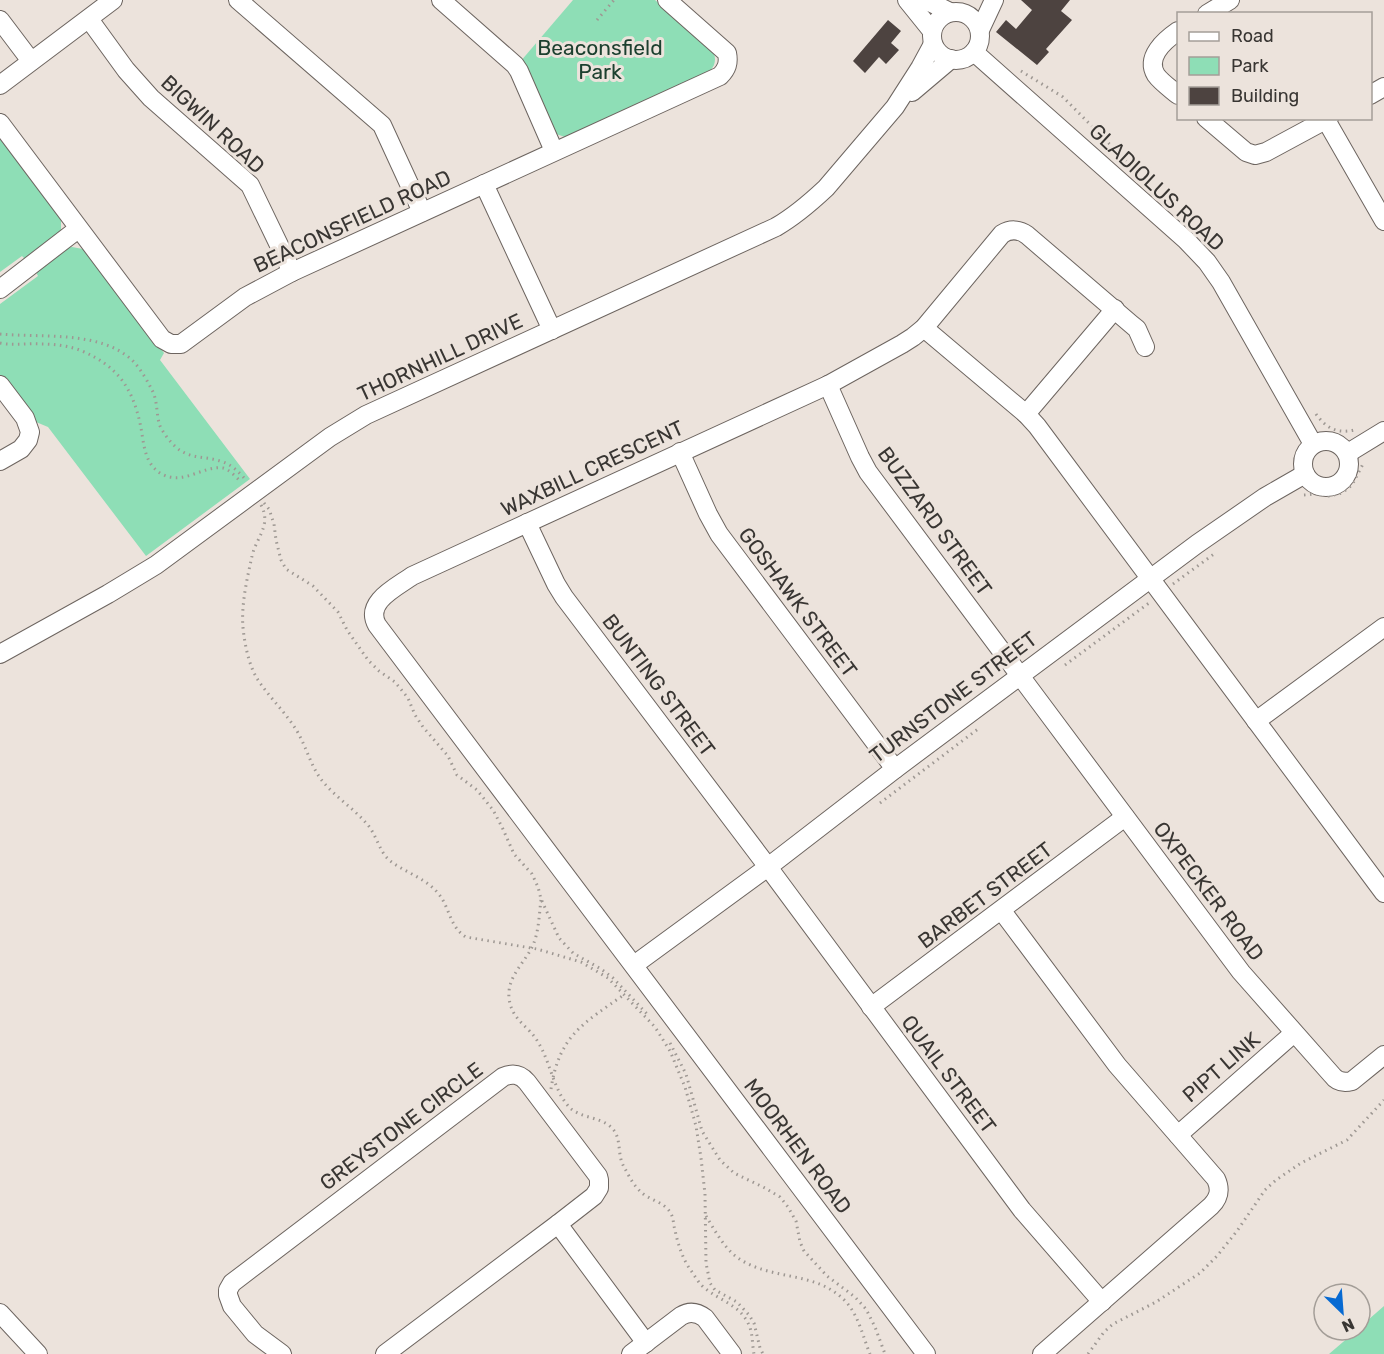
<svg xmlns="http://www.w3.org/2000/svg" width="1384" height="1354" viewBox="0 0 1384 1354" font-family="Rubik,sans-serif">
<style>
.green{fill:#8edeb6}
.building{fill:#4d4340}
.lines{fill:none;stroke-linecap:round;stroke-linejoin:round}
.street-casing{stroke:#6d6560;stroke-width:20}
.path{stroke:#9e9893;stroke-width:3;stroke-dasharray:1.5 4.5;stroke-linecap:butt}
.street{stroke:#fff;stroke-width:18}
.labels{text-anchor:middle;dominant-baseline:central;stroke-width:6;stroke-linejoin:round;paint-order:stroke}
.park-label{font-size:21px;fill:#1c402f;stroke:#ece3dc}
.street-label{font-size:21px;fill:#393633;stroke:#ece3dc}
</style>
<rect width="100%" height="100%" fill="#ece3dc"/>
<g class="green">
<path d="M573,0H655L711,47C716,56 717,63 710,71L565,137L556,134L520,62Z"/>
<polygon points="0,135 61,220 61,230 59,234 26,260 22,256 0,272"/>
<polygon points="72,247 83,249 92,256 164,353 160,360 250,479 146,556 48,427 36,422 0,375 0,304 38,276 35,270 66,248"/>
<polygon points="1384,1306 1384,1354 1329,1354 1357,1330 1360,1330 1360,1327"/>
</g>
<g class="building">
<polygon points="1021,0 1070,0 1061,11 1072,20 1046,49 1049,52 1037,65 996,32 1006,20 1016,29 1032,10"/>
<polygon points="888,20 901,31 891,43 899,50 886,64 879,57 865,73 853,61"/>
</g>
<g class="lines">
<g class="street-casing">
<g id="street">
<polyline points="238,0 382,125 422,212"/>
<polyline points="441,0 515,65 519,71 554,151"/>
<polyline points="907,0 932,31"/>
<polyline points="925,0 950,12"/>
<circle cx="956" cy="36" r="24"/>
<polyline points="1207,14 1230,0"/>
<polyline points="89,19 126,70 151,98 250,185 292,272"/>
<polyline points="0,20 31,61"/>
<polyline points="980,30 994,0"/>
<path d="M1178,31C1165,40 1145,57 1156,75C1161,82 1171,89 1178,95"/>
<polyline points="974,52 1186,240 1207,262 1221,282 1313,444"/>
<polyline points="0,85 113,0"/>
<polyline points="912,92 951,59"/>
<polyline points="1370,95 1384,87"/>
<polyline points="1206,118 1246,152 1255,155 1266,152 1329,118"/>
<polyline points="1326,120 1384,221"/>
<path d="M0,123L162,339L171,344H181L245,297L292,272L720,76C727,69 729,63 727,53L667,0"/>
<polyline points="484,184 552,330"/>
<polyline points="0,289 78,229"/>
<polyline points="924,328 1026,414 1037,426 1384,893"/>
<polyline points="0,385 25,418 30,432 28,440 21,449 0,461"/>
<path d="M828,385L860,457L868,472L1241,972L1332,1075C1337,1082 1344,1083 1352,1081L1384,1055"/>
<polyline points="1026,414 1115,309"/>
<circle cx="1326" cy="464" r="23"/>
<polyline points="680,452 708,514 719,534 895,769"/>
<polyline points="1348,453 1384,431"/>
<polyline points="527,523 556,584 564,597 768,867 1022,1210 1102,1302"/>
<path d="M0,654L108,594L156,565L330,437L366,415L776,227C795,216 810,203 826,188L895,107L920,68L933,44"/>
<polyline points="1256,721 1384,627"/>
<path d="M1002,911L1117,1065L1216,1179C1221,1190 1219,1198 1211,1206L1042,1354"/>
<polyline points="634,965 768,867 895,769 1197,544 1265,497 1305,474"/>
<polyline points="871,1007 1125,817"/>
<polyline points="1178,1135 1294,1033"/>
<polyline points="558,1224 646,1343"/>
<polyline points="0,1313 38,1354"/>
<path d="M282,1354L255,1334L232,1306L228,1295V1290L232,1283L503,1077C512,1073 520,1074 527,1082L598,1176L599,1180V1188L594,1196L558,1224L385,1354"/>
<path d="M631,1354L681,1316C689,1311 697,1312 705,1318L732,1354"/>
<path d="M926,1354L377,625C364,602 397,587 412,576L828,385L902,344L913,337L924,328L1002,234C1010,229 1019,229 1027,235L1131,324L1137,329L1145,347"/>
</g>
</g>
<g class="path">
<polyline points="597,20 614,0"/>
<polyline points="1021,71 1063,97 1148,183"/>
<path d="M0,334C41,338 99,330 132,360C140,368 147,380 152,390C158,401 156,415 160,426C164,434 170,442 177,448C190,459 205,456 220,461C231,464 238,471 245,479"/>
<path d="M0,343C14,346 27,343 41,344C55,344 70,346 82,351C117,366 132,387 140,423C144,441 143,462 160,473C182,487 203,465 223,468C230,470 236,477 241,482"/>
<path d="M1316,414C1326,428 1337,434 1354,430"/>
<polyline points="1304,495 1316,494 1329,496 1342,493 1352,485 1364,462"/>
<polyline points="264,503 269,509 274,524 276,540 281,560 286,569 313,586 338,612 347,630 368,660 379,671 395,682 408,698 415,715 423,727 448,756 457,775 477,790 493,810 502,827 514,854 532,874 538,887 541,899 559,938 573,953 601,969 613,978 649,1016"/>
<path d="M261,505C272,525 256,538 252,556C247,579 241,605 243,628C245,646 249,666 258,680C270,698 286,713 297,731C307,748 311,768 324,783C337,798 354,809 367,824C376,834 379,850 388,859C403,872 424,877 437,892C450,906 449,927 466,937L537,949L581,962L608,978L655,1027L670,1051L685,1087L696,1126L701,1158L705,1194L706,1263L710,1283L715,1290L737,1302L749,1315L754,1323L760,1348L763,1354"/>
<polyline points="1173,584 1214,554"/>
<polyline points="1065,665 1149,603"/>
<polyline points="880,803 978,729"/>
<path d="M541,900C539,915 539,931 533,945C525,963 507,976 509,998C512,1021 528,1025 538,1042C551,1063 553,1090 570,1108C581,1118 600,1117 611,1127C622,1137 617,1153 623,1165C628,1174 633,1185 641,1192C649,1200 664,1202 670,1212C674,1218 673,1224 675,1230C678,1245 683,1260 692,1272C696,1278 700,1285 706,1289C721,1301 739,1305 748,1323C753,1332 752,1344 754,1354"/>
<polyline points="670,1043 686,1074 702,1131 720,1160 734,1173 765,1188 780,1197 788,1207 796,1221 800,1242 804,1251 827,1276 855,1297 866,1309 875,1327 885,1354"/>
<path d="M551,1089C559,1035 584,1023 625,994"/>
<path d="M706,1216C714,1229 722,1244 733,1254C767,1283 816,1268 847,1303C859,1317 863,1337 870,1354"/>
<polyline points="1088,1354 1104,1332 1113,1324 1156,1302 1200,1273 1217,1256 1237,1231 1265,1190 1276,1180 1301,1163 1347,1140 1384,1100"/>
</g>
<use href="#street" class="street"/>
</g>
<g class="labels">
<g class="park-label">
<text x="600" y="47">Beaconsfield<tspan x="600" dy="24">Park</tspan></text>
</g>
<g class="street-label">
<text transform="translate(213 124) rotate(43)">BIGWIN ROAD</text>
<text transform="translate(1157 187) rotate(43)">GLADIOLUS ROAD</text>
<text transform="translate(352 221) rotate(-25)">BEACONSFIELD ROAD</text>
<text transform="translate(440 357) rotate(-25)">THORNHILL DRIVE</text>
<text transform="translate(592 468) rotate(-25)">WAXBILL CRESCENT</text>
<text transform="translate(935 521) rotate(54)">BUZZARD STREET</text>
<text transform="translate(798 602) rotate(53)">GOSHAWK STREET</text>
<text transform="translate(659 685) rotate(53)">BUNTING STREET</text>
<text transform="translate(953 697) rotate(-37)">TURNSTONE STREET</text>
<text transform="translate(1209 891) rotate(53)">OXPECKER ROAD</text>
<text transform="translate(985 895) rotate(-37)">BARBET STREET</text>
<text transform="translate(1221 1067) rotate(-41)">PIPT LINK</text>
<text transform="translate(949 1074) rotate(53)">QUAIL STREET</text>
<text transform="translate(401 1126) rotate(-37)">GREYSTONE CIRCLE</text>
<text transform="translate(798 1146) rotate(53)">MOORHEN ROAD</text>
</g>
</g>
<rect x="1177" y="12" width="195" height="108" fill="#ece3dc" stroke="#a49e98" stroke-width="1.5"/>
<rect x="1189" y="32" width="30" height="9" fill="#ffffff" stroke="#a49e98" stroke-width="1.5"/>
<text x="1231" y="42" font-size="18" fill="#393633">Road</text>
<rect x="1189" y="57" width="30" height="18" fill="#8edeb6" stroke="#a49e98" stroke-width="1.5"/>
<text x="1231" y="72" font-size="18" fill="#393633">Park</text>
<rect x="1189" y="87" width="30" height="18" fill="#4d4340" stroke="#a49e98" stroke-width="1.5"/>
<text x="1231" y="102" font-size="18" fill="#393633">Building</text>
<g transform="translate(1342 1312) rotate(155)"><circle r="28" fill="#ece3dc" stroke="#a49e98" stroke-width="1.5"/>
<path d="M0-4.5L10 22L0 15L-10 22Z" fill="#076ad2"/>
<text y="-9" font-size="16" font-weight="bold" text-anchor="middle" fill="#393633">N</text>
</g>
</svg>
